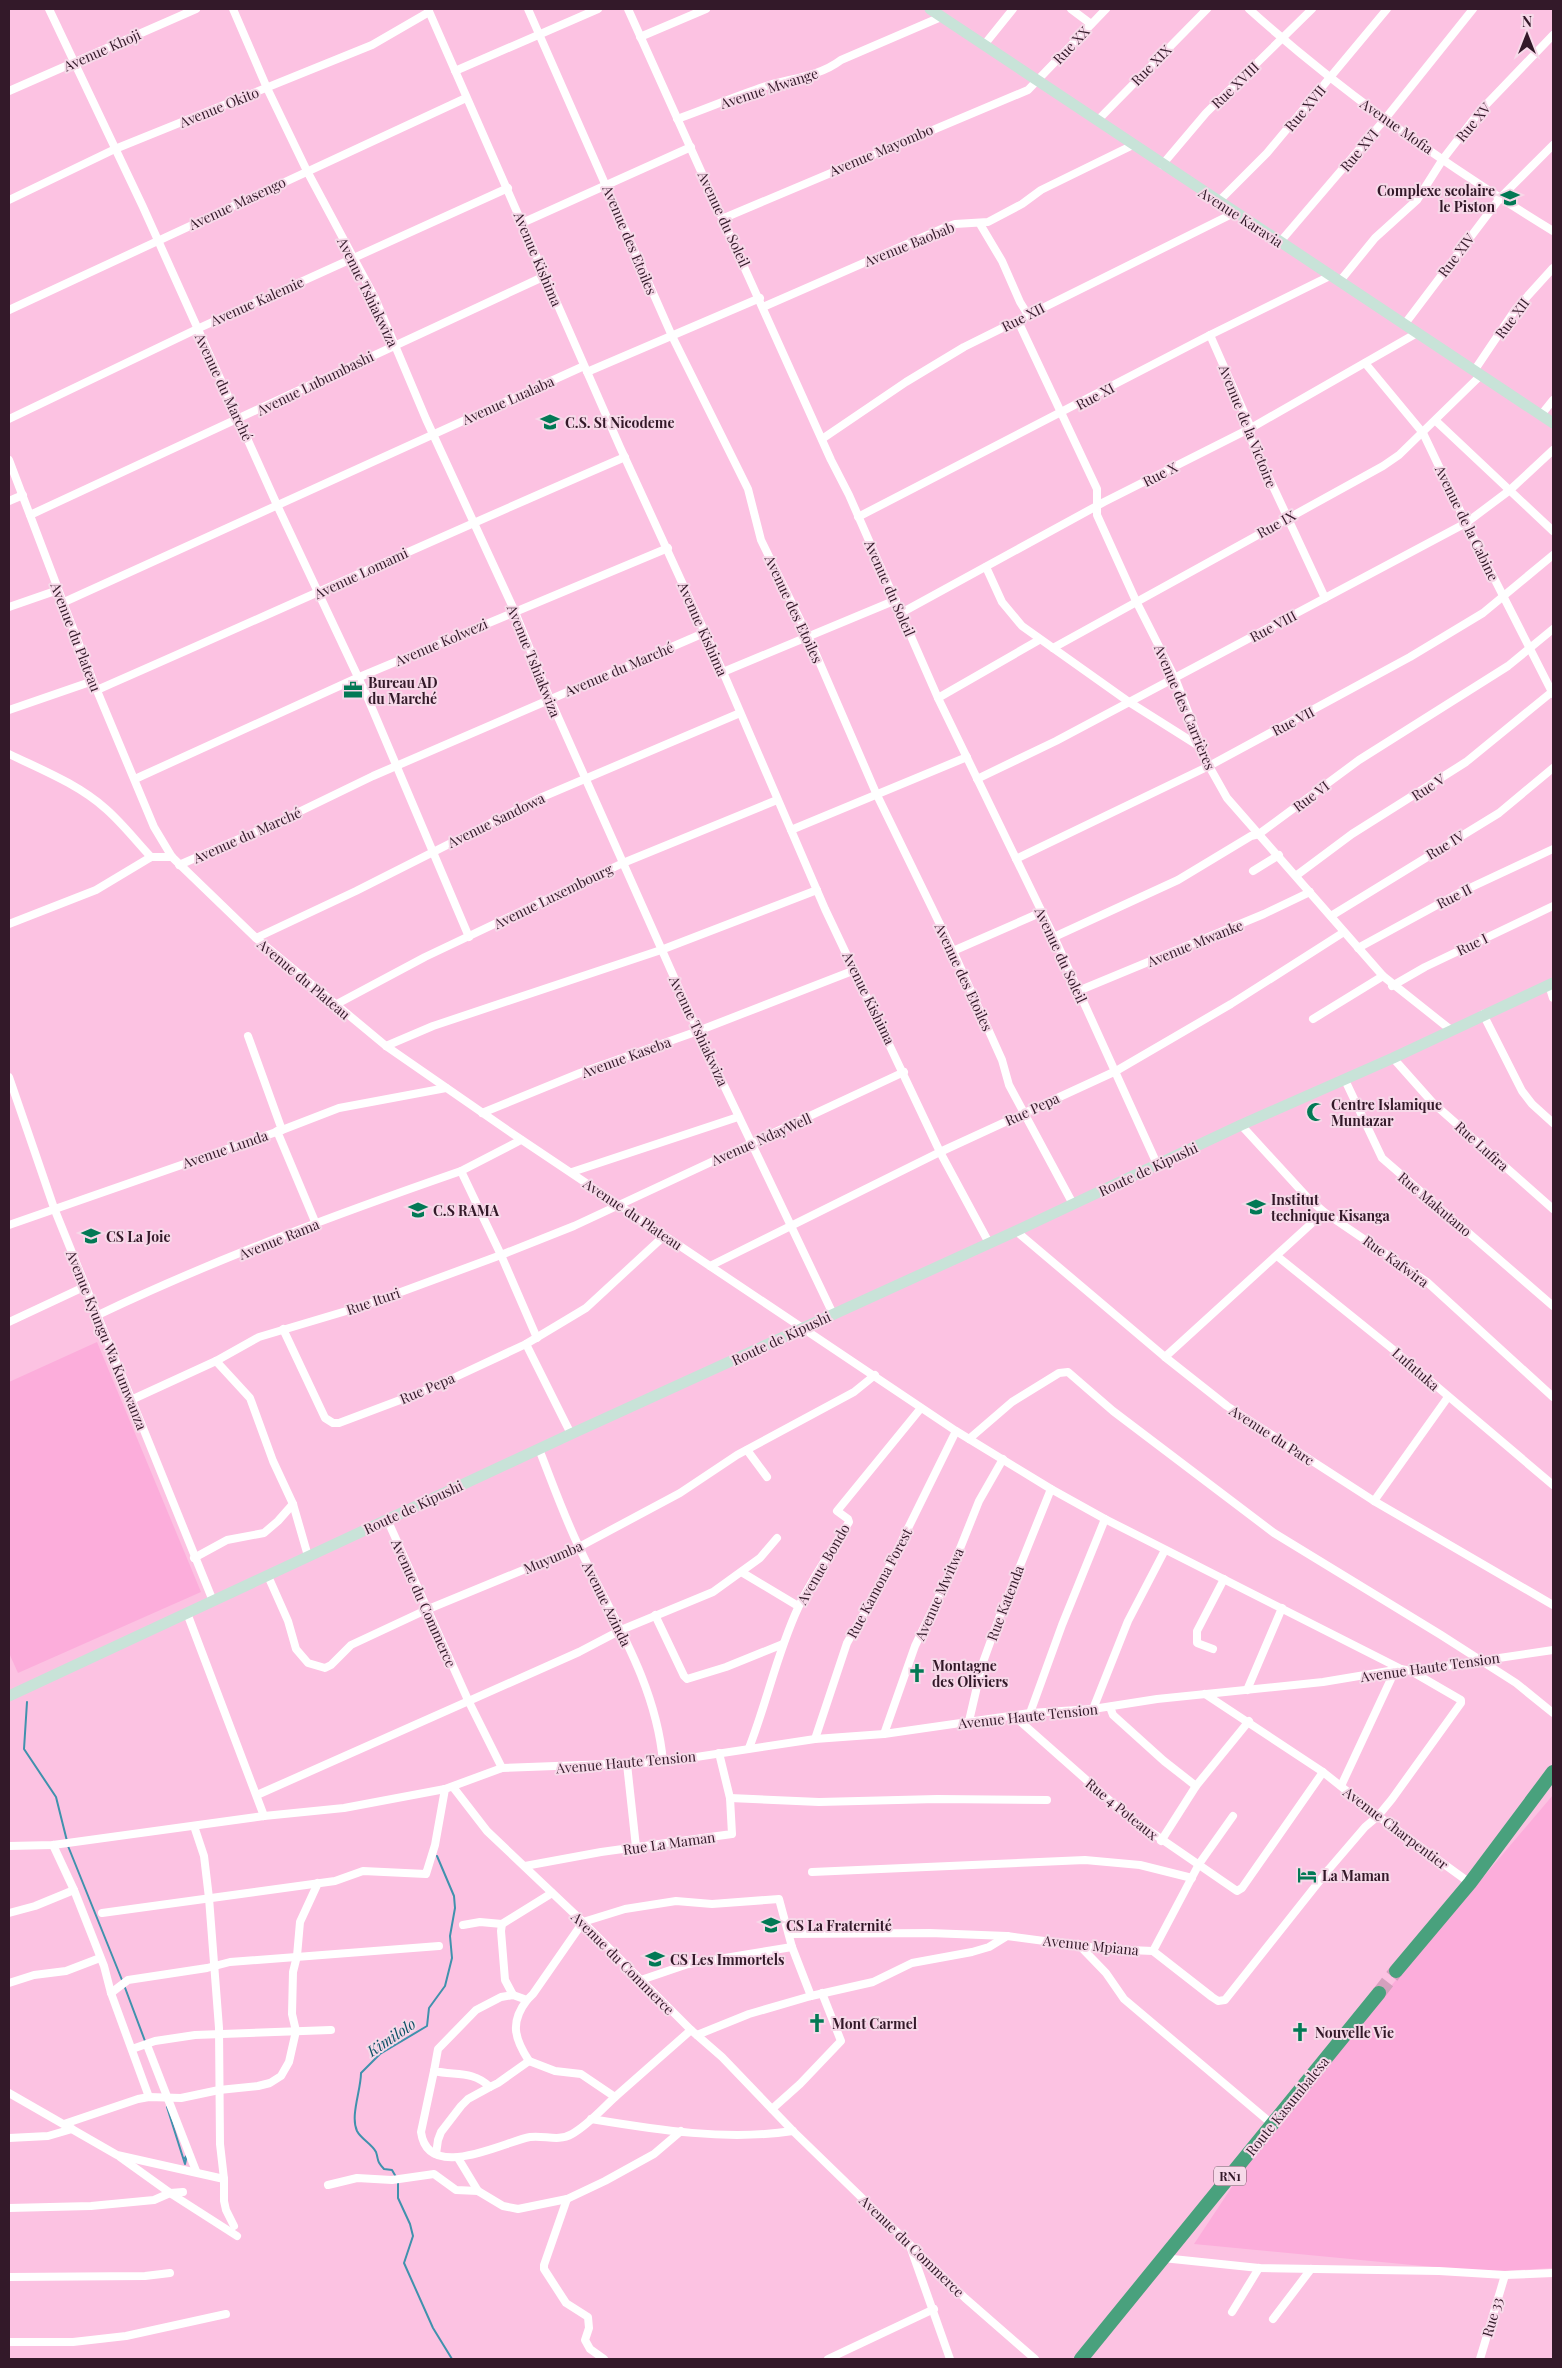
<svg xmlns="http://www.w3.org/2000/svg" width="1562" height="2368" viewBox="0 0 1562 2368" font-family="'Playfair Display',serif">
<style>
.built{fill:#fcaddb}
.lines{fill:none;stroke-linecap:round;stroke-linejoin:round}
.stream{stroke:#4091ad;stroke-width:2}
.highway-tunnel{stroke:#d4a0bd;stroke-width:14;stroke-dasharray:14 7;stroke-linecap:butt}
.street{stroke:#fff;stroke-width:8}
.secondary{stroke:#c8e3d8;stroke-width:11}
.highway{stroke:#49a17d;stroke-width:14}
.labels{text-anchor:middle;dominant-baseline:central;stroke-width:4;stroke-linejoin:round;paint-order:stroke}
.shield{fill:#f7d9e9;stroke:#6e5363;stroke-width:1}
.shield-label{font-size:12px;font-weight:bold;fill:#331929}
.street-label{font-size:14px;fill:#331929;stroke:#f7d9e9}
.poi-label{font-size:14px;font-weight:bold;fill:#331929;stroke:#f7d9e9;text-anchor:start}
.water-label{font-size:15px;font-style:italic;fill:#0c5166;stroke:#f7d9e9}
</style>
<rect width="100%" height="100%" fill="#fcc2e2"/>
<g class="built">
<polygon points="97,1342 201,1592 18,1673 9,1653 9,1382"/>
<polygon points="1553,1795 1553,2268 1485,2272 1194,2244 1273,2125"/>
</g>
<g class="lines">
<g class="stream">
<polyline points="27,1702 24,1749 56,1797 67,1841"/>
<polyline points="68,1846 122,1980"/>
<polyline points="124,1985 145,2041"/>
<polyline points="167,2107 185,2164 187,2155 184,2159"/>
<path d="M396,2177L392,2170L384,2169C376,2160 379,2161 376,2152C372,2144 361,2139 357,2131C350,2116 361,2090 361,2073L380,2054L427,2026L429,2008L445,1986L452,1958L450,1936L455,1908L454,1896L437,1856"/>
<polyline points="398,2181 398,2198 410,2224 413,2236 404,2263 433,2328 452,2359"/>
</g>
<polyline class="highway-tunnel" points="1379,1993 1396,1971"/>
<g class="street">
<polyline points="49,9 143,207 277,505 366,694 469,937"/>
<polyline points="233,9 267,88 307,171 375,298 426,419 515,612 550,699 698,1031 833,1314"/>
<polyline points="428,9 620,447 723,672 825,909 940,1152 989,1243"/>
<polyline points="528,9 672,336 748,489 761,540 809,638 876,793 953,951 1002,1060 1009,1085 1073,1204"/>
<polyline points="628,9 831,460 849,495 938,698 1054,937 1157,1164"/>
<polyline points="1071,9 1091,24"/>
<path d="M1249,9C1342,93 1447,166 1553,231"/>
<polyline points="640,37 706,9"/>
<polyline points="984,45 1013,9"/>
<polyline points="455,71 598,9"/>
<polyline points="9,91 196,9"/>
<path d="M677,119C708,108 738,95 769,85C794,78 820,76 841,60L941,17"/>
<polyline points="1097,121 1207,9"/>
<polyline points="1162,165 1206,113 1312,9"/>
<polyline points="9,200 115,149 372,45 429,12"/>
<polyline points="1218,202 1267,153 1387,9"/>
<polyline points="724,218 1028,90 1106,9"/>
<polyline points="522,223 691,147"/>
<polyline points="980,224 1002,261 1020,302 1028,315"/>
<polyline points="1280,242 1385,119 1473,9"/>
<polyline points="1340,281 1375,238 1417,200 1443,159 1480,111 1553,35"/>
<polyline points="763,307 946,227 955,224 988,222 1022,204 1041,190 1133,145"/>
<polyline points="9,310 466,98"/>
<polyline points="1018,321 1097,489 1097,515 1136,601 1175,678 1209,766 1227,798 1383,976 1451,1030"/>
<polyline points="1404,325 1500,198 1553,145"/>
<polyline points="1210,335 1251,428 1250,437 1325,598"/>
<polyline points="1365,363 1423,433 1466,523 1553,694"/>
<polyline points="1474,371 1515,310 1553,268"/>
<polyline points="587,372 760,298"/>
<polyline points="1541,415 1553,400"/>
<polyline points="9,419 197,329 508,188"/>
<polyline points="1436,421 1553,531"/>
<polyline points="822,439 906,382 964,347 1234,213"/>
<polyline points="9,460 93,681 154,827 172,857 256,938 386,1046 513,1134 956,1431 1051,1489 1105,1519 1401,1669"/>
<polyline points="9,501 23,495"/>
<polyline points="30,515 545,276"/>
<polyline points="858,517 1210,335 1332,275"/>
<polyline points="986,567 1002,602 1022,626 1129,702 1202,748"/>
<polyline points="62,603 584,366"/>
<polyline points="9,607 58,590"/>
<polyline points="901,613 1104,502 1251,428 1417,333"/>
<polyline points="1053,648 1383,466 1399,455 1480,376"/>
<polyline points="723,672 896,600"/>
<path d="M97,690C273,613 448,533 625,457"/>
<polyline points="938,698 1039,640"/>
<polyline points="9,710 93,681"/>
<path d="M9,754C42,770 78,784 106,809C122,823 136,841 151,857"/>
<polyline points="135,779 357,678 668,548"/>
<polyline points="977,779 1056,741 1466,523 1510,490 1553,450"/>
<polyline points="791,830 967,757"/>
<polyline points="1016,859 1209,766 1410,657 1483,613 1553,555"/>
<polyline points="179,865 276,823 373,776 704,633"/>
<polyline points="1253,871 1279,855"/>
<polyline points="1297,875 1352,834 1466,762 1553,691"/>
<polyline points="1331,916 1499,813 1553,768"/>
<polyline points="9,924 96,890 151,857 172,857"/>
<polyline points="1054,937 1178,880 1251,836 1259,834 1359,760 1508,666 1553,629"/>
<polyline points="256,938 356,891 540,798 740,713"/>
<polyline points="1358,948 1461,892 1553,849"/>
<polyline points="953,951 1042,912"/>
<polyline points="1549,985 1553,998"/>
<polyline points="1392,986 1425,967 1553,906"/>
<polyline points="1078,991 1264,914 1310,892"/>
<polyline points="335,1005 425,957 623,863 777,800"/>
<polyline points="1483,1014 1522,1091 1532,1104 1553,1123"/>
<polyline points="1313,1019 1383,976"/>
<polyline points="248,1036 282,1130"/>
<polyline points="386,1046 433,1026 661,950 817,890"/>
<polyline points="1393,1058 1433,1103 1553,1209"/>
<polyline points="9,1077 54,1208 213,1601"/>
<polyline points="1345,1080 1382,1158 1553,1306"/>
<polyline points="482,1113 580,1073 698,1031 855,970"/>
<polyline points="1241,1125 1307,1197 1324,1212 1427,1282 1553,1397"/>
<polyline points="277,1131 316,1224"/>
<polyline points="521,1140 461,1171 501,1255 537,1338"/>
<polyline points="572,1172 738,1117"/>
<polyline points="9,1225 282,1130 339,1108 446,1088"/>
<polyline points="1016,1231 1165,1357 1227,1406 1374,1501 1553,1605"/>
<polyline points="1277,1256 1395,1351 1553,1485"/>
<polyline points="710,1266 940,1152 1116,1071 1231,1004 1344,932"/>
<path d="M98,1315C215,1259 340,1213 461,1171"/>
<polyline points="9,1322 86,1286"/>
<polyline points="283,1329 325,1418 333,1423 339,1423 432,1388 526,1344 571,1434"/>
<polyline points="526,1344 586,1308 664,1236"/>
<polyline points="1165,1357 1324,1212"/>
<polyline points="216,1361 250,1398 273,1461 293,1504 308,1556"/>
<polyline points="131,1400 216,1361 259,1337 363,1306 501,1255 574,1226 904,1072"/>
<polyline points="969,1439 1012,1402 1059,1373 1068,1372 1113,1411 1274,1533 1441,1635 1516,1683 1553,1713"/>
<path d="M539,1449C552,1482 564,1516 579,1547C612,1617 656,1683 663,1762"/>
<polyline points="747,1450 767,1477"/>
<polyline points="1374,1501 1448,1397"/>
<polyline points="387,1519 468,1700 502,1768"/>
<polyline points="194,1558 227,1540 264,1533 278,1521 293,1504"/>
<polyline points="743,1573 798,1606"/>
<polyline points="268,1576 288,1621 296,1649 308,1663 325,1668 331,1665 351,1645 426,1610 579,1547 680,1493 737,1455 854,1392 875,1375"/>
<polyline points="187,1613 264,1816"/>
<polyline points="655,1615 684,1676 687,1679 726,1667 783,1644"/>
<polyline points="1213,1649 1197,1643 1197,1631 1224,1579"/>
<polyline points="1247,1690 1282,1608"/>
<polyline points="1205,1694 1323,1772 1378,1816 1470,1883"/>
<polyline points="1110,1707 1113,1715 1164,1761 1196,1786"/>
<polyline points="1093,1709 1128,1621 1165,1550"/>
<polyline points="1030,1713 1062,1625 1105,1519"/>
<polyline points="1014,1716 1125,1814 1237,1891 1242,1888 1323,1772"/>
<polyline points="969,1721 982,1665 999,1618 1051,1489"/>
<polyline points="884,1734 915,1646 951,1571 979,1501 1003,1459"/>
<polyline points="815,1739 847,1643 877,1591 956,1431"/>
<path d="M749,1748C767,1702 777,1653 798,1608C812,1578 832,1550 849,1522L848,1519L837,1511L921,1408"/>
<polyline points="627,1764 636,1847"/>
<polyline points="1341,1786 1391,1679 1391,1671"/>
<polyline points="453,1787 487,1831 583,1922 691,2030 722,2057 793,2131 965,2298 1035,2359"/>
<polyline points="257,1795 579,1652 621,1630 713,1592 760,1558 777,1538"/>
<polyline points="730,1798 819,1802 937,1799 1047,1800"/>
<polyline points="194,1826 204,1856 209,1898 219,2028 220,2144 224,2179 224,2201 226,2210 234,2226"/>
<polyline points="1161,1841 1196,1786 1249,1721"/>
<polyline points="53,1845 74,1890 104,1966 111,1993 149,2097"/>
<polyline points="9,1846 53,1845 264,1816 344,1808 445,1789 502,1768 663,1762 815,1739 884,1734 1030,1713 1093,1709 1157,1699 1323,1682 1401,1669 1411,1671 1553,1650"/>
<polyline points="525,1866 601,1852 732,1834 730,1798 719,1753"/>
<polyline points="812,1872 1085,1860 1140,1865 1192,1878"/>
<polyline points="9,1913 35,1906 74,1890"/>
<polyline points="102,1913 335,1881 363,1871 426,1874 435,1845 445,1789"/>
<polyline points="463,1925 480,1922 502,1924"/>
<polyline points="789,1934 930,1933 1007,1936"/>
<polyline points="1078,1944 1106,1973 1124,1999 1272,2124"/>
<polyline points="1153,1951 1199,1864 1233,1816"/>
<polyline points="641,1980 688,1964 792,1947"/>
<polyline points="9,1983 34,1975 66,1971 100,1958"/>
<polyline points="111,1993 128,1980 207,1968 230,1962 439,1946"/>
<polyline points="513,1995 505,1980 501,1931 502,1924 552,1893"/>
<path d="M527,2000C510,2022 514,2038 529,2061"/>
<path d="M691,2030L615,2097L581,2074L555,2071L529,2061L498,2083L490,2087C472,2070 455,2076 434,2071L438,2049L476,2010L501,1997L513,1995L527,2000L533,1994L583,1922L625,1909L676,1901L712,1904L779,1899L792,1947L811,1996"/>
<polyline points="697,2035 749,2014 811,1996 873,1982 912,1963 972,1952 989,1947 1007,1936 1105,1949 1153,1951 1212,1997 1218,2001 1225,2000 1329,1869 1365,1827 1378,1816 1392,1799 1461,1703 1461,1700 1411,1671"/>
<polyline points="147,2045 196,2171"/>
<polyline points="132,2049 155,2041 195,2035 331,2030"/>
<path d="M434,2071L421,2132C428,2183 503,2142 530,2137C545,2135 558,2142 572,2134C588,2125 602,2109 615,2097"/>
<polyline points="9,2093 117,2155 224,2179"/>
<polyline points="772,2109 800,2084 841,2041 822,1993"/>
<path d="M591,2119C658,2130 726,2141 793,2131"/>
<polyline points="64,2124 138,2099 149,2097 181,2098 219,2090 258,2086 270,2083 281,2076 289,2062 296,2031 292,2014 293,1972 297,1956 300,1922 318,1883"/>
<polyline points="9,2138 48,2136 72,2129"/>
<polyline points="436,2154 438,2140 441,2132 461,2106 468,2099 490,2087"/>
<polyline points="120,2157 173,2195 237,2236"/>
<polyline points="458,2158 478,2191"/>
<polyline points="328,2185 357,2178 392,2180 434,2174 456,2190 478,2191 503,2206 518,2209 567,2199 605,2181 654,2154 681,2131"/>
<polyline points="567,2199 544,2265 544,2269 566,2303 588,2317 589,2328 585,2340 590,2349 604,2359"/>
<polyline points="9,2208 91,2206 154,2200 170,2193 183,2192"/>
<polyline points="910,2246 950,2359"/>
<polyline points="1163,2258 1259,2268 1439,2271 1505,2275 1553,2273"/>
<polyline points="9,2277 145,2276 170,2273"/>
<polyline points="1232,2312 1259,2268"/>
<polyline points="1273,2319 1311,2269"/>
<polyline points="9,2342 73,2342 126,2336 226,2314"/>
<polyline points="828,2359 934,2309"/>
<polyline points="1480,2359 1505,2275"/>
</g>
<g class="secondary">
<polyline points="930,9 1553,423"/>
<polyline points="9,1696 571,1434 1016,1231 1241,1125 1393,1058 1553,983"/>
</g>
<g class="highway">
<polyline points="1396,1971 1470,1883 1553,1772"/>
<polyline points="1081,2359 1379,1993"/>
</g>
</g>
<defs>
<g id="school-bare" transform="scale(1.5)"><path d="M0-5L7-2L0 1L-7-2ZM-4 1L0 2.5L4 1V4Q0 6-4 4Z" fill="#027955" stroke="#f7d9e9" stroke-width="2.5" paint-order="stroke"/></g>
<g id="office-bare" transform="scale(1.5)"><path d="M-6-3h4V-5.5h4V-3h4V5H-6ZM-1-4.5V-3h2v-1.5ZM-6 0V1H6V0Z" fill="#027955" stroke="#f7d9e9" stroke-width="2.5" paint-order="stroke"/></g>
<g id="mosque-bare" transform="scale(1.5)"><path d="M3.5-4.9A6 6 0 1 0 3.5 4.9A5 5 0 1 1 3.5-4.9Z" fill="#027955" stroke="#f7d9e9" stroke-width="2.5" paint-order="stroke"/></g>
<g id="church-bare" transform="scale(1.5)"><path d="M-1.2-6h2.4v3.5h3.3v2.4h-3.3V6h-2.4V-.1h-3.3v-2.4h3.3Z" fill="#027955" stroke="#f7d9e9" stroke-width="2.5" paint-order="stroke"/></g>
<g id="hotel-bare" transform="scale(1.5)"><path d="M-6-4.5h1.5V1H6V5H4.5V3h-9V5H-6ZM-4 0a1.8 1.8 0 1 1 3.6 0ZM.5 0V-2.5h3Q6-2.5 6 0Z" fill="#027955" stroke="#f7d9e9" stroke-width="2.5" paint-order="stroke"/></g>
</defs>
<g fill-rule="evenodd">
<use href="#school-bare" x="1510" y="198"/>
<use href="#school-bare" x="550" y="422"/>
<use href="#office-bare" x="353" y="690"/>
<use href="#mosque-bare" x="1316" y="1112"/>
<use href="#school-bare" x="1256" y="1207"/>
<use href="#school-bare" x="418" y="1210"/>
<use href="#school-bare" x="91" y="1236"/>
<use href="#church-bare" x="917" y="1673"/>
<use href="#hotel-bare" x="1307" y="1875"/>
<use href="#school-bare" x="771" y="1925"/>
<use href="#school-bare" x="655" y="1959"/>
<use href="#church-bare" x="817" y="2023"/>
<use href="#church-bare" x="1300" y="2032"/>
</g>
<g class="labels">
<rect class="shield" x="1214" y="2166.5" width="32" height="19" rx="4"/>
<g class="shield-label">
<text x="1230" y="2176">RN1</text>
</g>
<g class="street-label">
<text transform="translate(1071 45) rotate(-47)">Rue XX</text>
<text transform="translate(102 50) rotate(-24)">Avenue Khoji</text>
<text transform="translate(1151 65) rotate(-46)">Rue XIX</text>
<text transform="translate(1235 85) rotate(-44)">Rue XVIII</text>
<text transform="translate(769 88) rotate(-18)">Avenue Mwange</text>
<text transform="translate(219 107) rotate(-22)">Avenue Okito</text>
<text transform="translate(1305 108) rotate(-50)">Rue XVII</text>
<text transform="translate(1473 122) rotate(-50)">Rue XV</text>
<text transform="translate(1397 126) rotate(35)">Avenue Mofia</text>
<text transform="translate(881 150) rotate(-23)">Avenue Mayombo</text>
<text transform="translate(1359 150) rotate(-50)">Rue XVI</text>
<text transform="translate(237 203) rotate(-25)">Avenue Masengo</text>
<text transform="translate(1241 217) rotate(33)">Avenue Karavia</text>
<text transform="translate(724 219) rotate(65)">Avenue du Soleil</text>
<text transform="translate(630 240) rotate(67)">Avenue des Etoiles</text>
<text transform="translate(909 244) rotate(-22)">Avenue Baobab</text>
<text transform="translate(1456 255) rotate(-53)">Rue XIV</text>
<text transform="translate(538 259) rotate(67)">Avenue Kishima</text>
<text transform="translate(368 292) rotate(64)">Avenue Tshiakwiza</text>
<text transform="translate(257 301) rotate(-24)">Avenue Kalemie</text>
<text transform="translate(1023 317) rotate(-27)">Rue XII</text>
<text transform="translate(1512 318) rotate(-53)">Rue XII</text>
<text transform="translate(315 383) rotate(-26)">Avenue Lubumbashi</text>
<text transform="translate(224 387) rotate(65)">Avenue du Marché</text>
<text transform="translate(1095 396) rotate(-28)">Rue XI</text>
<text transform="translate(508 400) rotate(-24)">Avenue Lualaba</text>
<text transform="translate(1248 426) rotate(68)">Avenue de la Victoire</text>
<text transform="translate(1160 474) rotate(-27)">Rue X</text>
<text transform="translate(1467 523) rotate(64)">Avenue de la Cabine</text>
<text transform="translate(1276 524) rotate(-29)">Rue IX</text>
<text transform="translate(361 573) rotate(-25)">Avenue Lomami</text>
<text transform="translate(890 588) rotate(66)">Avenue du Soleil</text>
<text transform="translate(794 609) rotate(65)">Avenue des Etoiles</text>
<text transform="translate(1273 626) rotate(-28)">Rue VIII</text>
<text transform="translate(703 629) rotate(66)">Avenue Kishima</text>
<text transform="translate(76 637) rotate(69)">Avenue du Plateau</text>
<text transform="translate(441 642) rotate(-23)">Avenue Kolwezi</text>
<text transform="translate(534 661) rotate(68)">Avenue Tshiakwiza</text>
<text transform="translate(619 669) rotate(-23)">Avenue du Marché</text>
<text transform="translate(1185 707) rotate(67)">Avenue des Carrières</text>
<text transform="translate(1293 721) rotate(-28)">Rue VII</text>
<text transform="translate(1428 787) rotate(-33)">Rue V</text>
<text transform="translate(1311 796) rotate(-37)">Rue VI</text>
<text transform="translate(496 820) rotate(-26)">Avenue Sandowa</text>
<text transform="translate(247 835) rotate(-24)">Avenue du Marché</text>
<text transform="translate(1445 845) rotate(-31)">Rue IV</text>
<text transform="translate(553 896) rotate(-26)">Avenue Luxembourg</text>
<text transform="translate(1454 896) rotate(-27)">Rue II</text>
<text transform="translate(1195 943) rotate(-22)">Avenue Mwanke</text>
<text transform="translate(1472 944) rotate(-26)">Rue I</text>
<text transform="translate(1061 955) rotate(65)">Avenue du Soleil</text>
<text transform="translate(964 977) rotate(65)">Avenue des Etoiles</text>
<text transform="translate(304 979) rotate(40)">Avenue du Plateau</text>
<text transform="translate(869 998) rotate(64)">Avenue Kishima</text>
<text transform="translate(699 1031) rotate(65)">Avenue Tshiakwiza</text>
<text transform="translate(626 1057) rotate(-20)">Avenue Kaseba</text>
<text transform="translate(1032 1109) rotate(-25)">Rue Pepa</text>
<text transform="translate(761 1139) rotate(-24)">Avenue NdayWell</text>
<text transform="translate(1482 1146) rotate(42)">Rue Lufira</text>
<text transform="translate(225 1149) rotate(-19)">Avenue Lunda</text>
<text transform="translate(1148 1169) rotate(-25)">Route de Kipushi</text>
<text transform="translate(1435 1204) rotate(40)">Rue Makutano</text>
<text transform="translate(633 1214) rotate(34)">Avenue du Plateau</text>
<text transform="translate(279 1239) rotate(-22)">Avenue Rama</text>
<text transform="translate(1396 1261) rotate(36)">Rue Kafwira</text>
<text transform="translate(373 1301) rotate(-19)">Rue Ituri</text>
<text transform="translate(781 1338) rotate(-25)">Route de Kipushi</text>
<text transform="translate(107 1340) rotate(68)">Avenue Kyungu Wa Kumwanza</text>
<text transform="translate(1416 1369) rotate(41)">Lufutuka</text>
<text transform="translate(427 1388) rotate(-23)">Rue Pepa</text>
<text transform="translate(1272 1435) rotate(33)">Avenue du Parc</text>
<text transform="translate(413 1507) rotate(-25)">Route de Kipushi</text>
<text transform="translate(553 1557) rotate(-23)">Muyumba</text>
<text transform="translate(823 1564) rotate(-60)">Avenue Bondo</text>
<text transform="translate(879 1583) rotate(-62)">Rue Kamona Forest</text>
<text transform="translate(939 1594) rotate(-66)">Avenue Mwitwa</text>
<text transform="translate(424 1603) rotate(66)">Avenue du Commerce</text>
<text transform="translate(1005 1603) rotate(-69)">Rue Katenda</text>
<text transform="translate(607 1604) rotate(64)">Avenue Azinda</text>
<text transform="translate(1430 1667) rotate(-8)">Avenue Haute Tension</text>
<text transform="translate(1028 1716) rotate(-6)">Avenue Haute Tension</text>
<text transform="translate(626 1762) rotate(-5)">Avenue Haute Tension</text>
<text transform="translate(1122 1809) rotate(39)">Rue 4 Poteaux</text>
<text transform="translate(1396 1828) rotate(37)">Avenue Charpentier</text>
<text transform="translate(669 1843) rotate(-8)">Rue La Maman</text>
<text transform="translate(1091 1945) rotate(6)">Avenue Mpiana</text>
<text transform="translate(623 1963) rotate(45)">Avenue du Commerce</text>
<text transform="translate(1287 2106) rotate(-51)">Route Kasumbalesa</text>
<text transform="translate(912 2246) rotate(44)">Avenue du Commerce</text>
<text transform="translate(1492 2317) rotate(-74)">Rue 33</text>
</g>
<g class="poi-label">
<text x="1495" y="190" text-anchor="end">Complexe scolaire<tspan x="1495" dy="16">le Piston</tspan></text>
<text x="565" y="422">C.S. St Nicodeme</text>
<text x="368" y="682">Bureau AD<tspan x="368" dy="16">du Marché</tspan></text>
<text x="1331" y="1104">Centre Islamique<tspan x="1331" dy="16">Muntazar</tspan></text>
<text x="1271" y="1199">Institut<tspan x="1271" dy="16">technique Kisanga</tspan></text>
<text x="433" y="1210">C.S RAMA</text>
<text x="106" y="1236">CS La Joie</text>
<text x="932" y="1665">Montagne<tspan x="932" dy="16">des Oliviers</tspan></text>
<text x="1322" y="1875">La Maman</text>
<text x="786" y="1925">CS La Fraternité</text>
<text x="670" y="1959">CS Les Immortels</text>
<text x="832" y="2023">Mont Carmel</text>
<text x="1315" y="2032">Nouvelle Vie</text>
</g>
<g class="water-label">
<text transform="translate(391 2037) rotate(-34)">Kimilolo</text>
</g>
</g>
<rect width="1562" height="2368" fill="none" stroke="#331929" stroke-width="20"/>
<g transform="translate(1527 35)" stroke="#f7d9e9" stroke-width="4" paint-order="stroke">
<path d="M0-4L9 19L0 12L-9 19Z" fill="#331929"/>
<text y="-8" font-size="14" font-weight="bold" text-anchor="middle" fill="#331929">N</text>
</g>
</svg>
